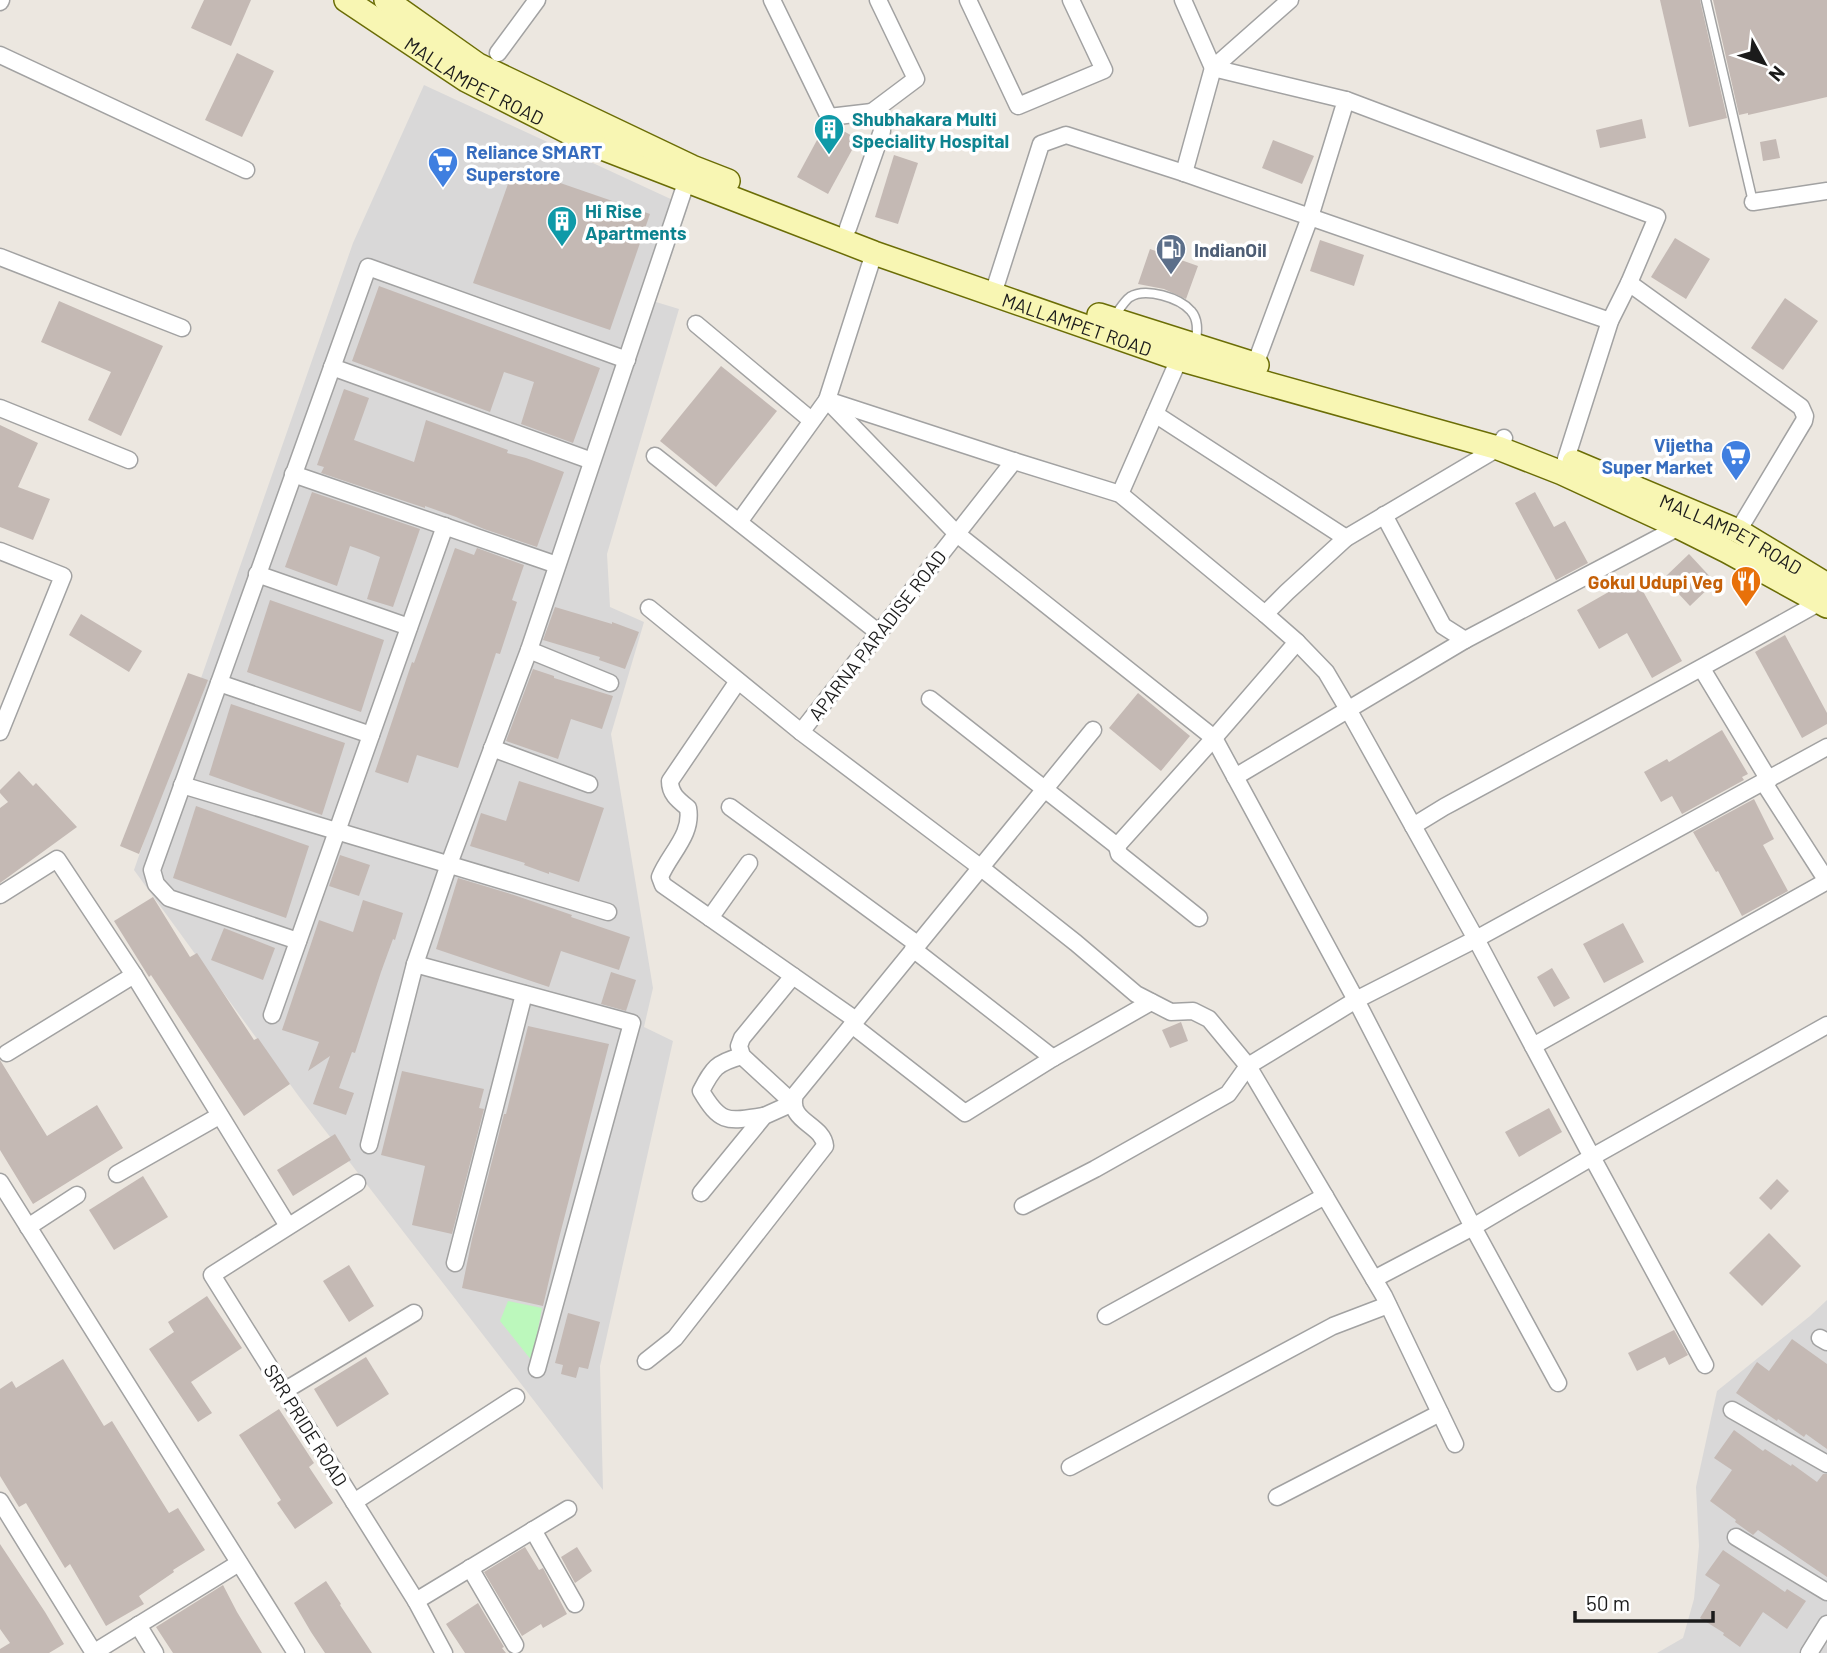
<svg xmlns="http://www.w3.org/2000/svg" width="1827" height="1653" viewBox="0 0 1827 1653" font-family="Barlow,sans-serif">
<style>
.residential{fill:#d9d8d8}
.park{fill:#bcf8bc}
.building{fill:#c4b9b4}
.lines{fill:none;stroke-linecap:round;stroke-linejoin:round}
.service-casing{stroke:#a2a2a2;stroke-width:11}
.minor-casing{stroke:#a2a2a2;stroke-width:19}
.secondary-casing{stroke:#6b6d06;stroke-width:26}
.service{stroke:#fff;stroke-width:8}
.minor{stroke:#fff;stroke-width:16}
.secondary{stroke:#f8f6b3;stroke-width:23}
.labels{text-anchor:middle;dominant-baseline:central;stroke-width:7;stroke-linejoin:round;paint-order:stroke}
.street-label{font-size:19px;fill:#1b1b1b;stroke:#fff}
.culture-label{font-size:19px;font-weight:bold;fill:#0d838f;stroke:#fff;text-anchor:start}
.shop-label{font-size:19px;font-weight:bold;fill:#366cbe;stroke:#fff;text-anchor:start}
.service-label{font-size:19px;font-weight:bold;fill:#4e5e75;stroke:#fff;text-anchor:start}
.food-label{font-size:19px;font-weight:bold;fill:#c56008;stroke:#fff;text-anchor:end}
</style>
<rect width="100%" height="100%" fill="#ece7e0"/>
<g class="residential">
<polygon points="424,85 688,207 656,302 679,309 607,554 610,607 644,622 611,734 653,988 644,1027 673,1041 600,1366 603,1490 300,1098 134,870 353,243"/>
<polygon points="1827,1300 1827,1653 1657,1653 1683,1638 1694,1599 1699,1546 1696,1487 1717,1391 1810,1316"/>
</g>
<polygon class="park" points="508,1301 542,1308 532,1361 500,1321"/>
<g class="building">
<polygon points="204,0 251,0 231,46 191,28"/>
<polygon points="1660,0 1700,0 1727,118 1689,127"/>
<polygon points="1713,0 1827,0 1827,97 1748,115 1748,113 1739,115"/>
<polygon points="237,53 274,71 242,137 205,120"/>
<polygon points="1642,119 1646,138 1600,148 1596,130"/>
<polygon points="836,127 858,139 828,194 797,177 823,129"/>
<polygon points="1776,139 1780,158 1763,161 1760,142"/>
<polygon points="1273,140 1314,156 1302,184 1262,168"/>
<polygon points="894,155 918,163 898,224 875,217"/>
<polygon points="514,167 650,214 610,330 473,283"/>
<polygon points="1675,238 1710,259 1686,299 1651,277"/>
<polygon points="1320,240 1364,255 1354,286 1310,271"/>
<polygon points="1150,249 1198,266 1186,299 1164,289 1138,284"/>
<polygon points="379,286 600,368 573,443 521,424 534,382 504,372 490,412 352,361"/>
<polygon points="1785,298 1818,321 1783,370 1751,348"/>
<polygon points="59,301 163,346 121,436 88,420 111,372 41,342"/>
<polygon points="721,366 777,411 716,487 660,441"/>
<polygon points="344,389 369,398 354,440 414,462 426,420 508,450 507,453 526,458 564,472 537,547 484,529 456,517 425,506 425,508 321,473 324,467 317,465"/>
<polygon points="0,425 38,443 18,487 50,499 33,540 0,527"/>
<polygon points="312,492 420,529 393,607 367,599 380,557 365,551 350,546 337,586 285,567"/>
<polygon points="1535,492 1554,527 1565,521 1588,563 1556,580 1515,503"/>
<polygon points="455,548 474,555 477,548 524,565 512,600 517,602 500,654 496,653 458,768 417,755 408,783 375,772 412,662 414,663"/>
<polygon points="1689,554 1715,582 1690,606 1664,578"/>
<polygon points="1635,577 1682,661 1652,678 1627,633 1599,649 1577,610"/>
<polygon points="270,600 384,640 361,712 247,672"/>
<polygon points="555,607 612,624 612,622 639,632 625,669 599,660 600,657 543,640"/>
<polygon points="81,614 142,651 129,672 69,635"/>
<polygon points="1785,635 1827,713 1827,724 1802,738 1755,652"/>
<polygon points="533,669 554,676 554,678 613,696 602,729 571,719 558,759 506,741"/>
<polygon points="188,673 208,680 139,854 120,846"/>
<polygon points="1138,693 1190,736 1161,771 1109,728"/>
<polygon points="231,704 345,743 322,815 209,775"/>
<polygon points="1722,730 1748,774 1742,777 1744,780 1682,814 1672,796 1661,802 1644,772 1667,759 1669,762"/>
<polygon points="19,771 33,786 36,783 77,827 0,883 0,808 8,802 0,793 0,790"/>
<polygon points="519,781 604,808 579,882 549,872 549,874 524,865 525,863 470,846 481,813 506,821"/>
<polygon points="1754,799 1774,839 1763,845 1788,891 1742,916 1718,871 1716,872 1693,832"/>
<polygon points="196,806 309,846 286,918 173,878"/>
<polygon points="340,855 370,865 359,896 329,886"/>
<polygon points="458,878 514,895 572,915 571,917 630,937 619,970 561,951 549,987 436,949"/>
<polygon points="153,897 190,957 197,953 254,1040 258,1038 290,1084 244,1116 151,975 149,977 114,921"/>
<polygon points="363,900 403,913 395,940 393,939 381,972 355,1053 352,1052 339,1088 354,1093 346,1115 313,1104 330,1056 308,1071 319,1042 282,1030 319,920 353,932"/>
<polygon points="1623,923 1644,962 1604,983 1583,944"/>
<polygon points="224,928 275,948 263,980 211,960"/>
<polygon points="1552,968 1570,998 1554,1007 1537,977"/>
<polygon points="611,972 636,980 626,1011 601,1004"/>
<polygon points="1181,1022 1188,1041 1170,1048 1162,1030"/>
<polygon points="528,1026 609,1044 557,1246 543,1306 462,1288 472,1239 504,1114 506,1114"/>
<polygon points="0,1060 47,1136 97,1105 123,1148 33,1204 0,1150"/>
<polygon points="402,1071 484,1089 479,1108 484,1109 452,1234 412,1225 425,1166 381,1155"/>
<polygon points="1549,1108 1562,1132 1519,1157 1505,1132"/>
<polygon points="335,1134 351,1160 293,1196 277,1170"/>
<polygon points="143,1176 168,1217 114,1250 89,1210"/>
<polygon points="1777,1179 1789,1191 1771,1210 1759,1198"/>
<polygon points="1769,1233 1801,1266 1762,1306 1729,1273"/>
<polygon points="349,1265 374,1306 349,1322 323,1281"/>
<polygon points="207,1296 242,1348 191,1382 212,1413 198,1422 149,1349 174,1332 168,1322"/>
<polygon points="568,1313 600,1322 588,1369 579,1367 576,1378 561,1374 563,1365 555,1363"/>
<polygon points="1674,1330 1688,1355 1669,1365 1665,1357 1637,1371 1628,1353"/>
<polygon points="1792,1339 1827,1364 1827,1449 1806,1434 1804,1437 1778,1419 1777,1421 1736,1393 1757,1362 1769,1371"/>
<polygon points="366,1357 389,1394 337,1427 314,1389"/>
<polygon points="63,1359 104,1426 112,1421 169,1513 178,1508 205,1550 173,1570 174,1572 139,1596 144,1604 106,1626 70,1564 65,1568 26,1503 19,1507 0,1476 0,1389 12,1381 16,1388"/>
<polygon points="279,1409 314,1463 309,1467 333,1503 295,1529 277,1503 281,1500 239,1435"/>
<polygon points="1734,1430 1763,1451 1765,1449 1791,1466 1792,1464 1817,1482 1823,1474 1827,1474 1827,1577 1758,1530 1753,1535 1735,1522 1736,1520 1710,1501 1732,1470 1714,1458"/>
<polygon points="0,1544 45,1612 64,1644 49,1653 0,1653 0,1649 10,1643 0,1629"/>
<polygon points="525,1547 539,1570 543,1568 567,1614 543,1628 541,1624 522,1636 484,1572"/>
<polygon points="577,1547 592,1571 575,1583 561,1557"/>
<polygon points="1723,1550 1785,1592 1787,1589 1806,1601 1787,1629 1763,1612 1740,1647 1723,1635 1724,1633 1700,1618 1720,1585 1705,1575"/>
<polygon points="326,1581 341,1604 340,1605 372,1653 325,1653 311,1632 294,1603"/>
<polygon points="223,1585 237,1612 262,1653 173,1653 156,1627"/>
<polygon points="478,1603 504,1647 502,1648 506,1653 465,1653 446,1624"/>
</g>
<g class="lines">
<g class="service-casing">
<g id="service">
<polyline points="1706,0 1753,202"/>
<path d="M1113,318C1118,312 1124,301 1130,297C1146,287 1180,298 1191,311C1199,320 1197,332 1196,343"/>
</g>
</g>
<g class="minor-casing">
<g id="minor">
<polyline points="772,0 829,117 872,112 881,123 882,131 848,228"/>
<polyline points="968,0 1018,106 1104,70 1071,0"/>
<polyline points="0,2 1,0"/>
<polyline points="498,53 537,0"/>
<polyline points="0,55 246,170"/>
<polyline points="1346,100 1657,217 1629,283 1610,321 1566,459"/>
<polyline points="872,112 916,79 878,0"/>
<polyline points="1184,173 1213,68 1290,0"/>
<polyline points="1753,202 1827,191"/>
<polyline points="874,253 827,400 1014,461 1120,494 1265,614"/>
<polyline points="0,257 182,328"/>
<polyline points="1629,283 1801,407 1805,416 1804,421 1738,531"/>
<polyline points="993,294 1041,144 1066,135 1184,173 1310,217 1346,100 1213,68 1183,0"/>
<polyline points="696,324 811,420"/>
<polyline points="1255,365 1310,217 1610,321"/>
<polyline points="332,367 592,461"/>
<polyline points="0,408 129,460"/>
<polyline points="1155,414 1346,538"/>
<polyline points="655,456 879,633"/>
<polyline points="1014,461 801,732 980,867 1076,943 1136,994 1171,1012 1193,1011 1209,1019 1248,1066 1384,1296 1455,1444"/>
<polyline points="293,474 557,565"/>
<polyline points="1120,494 1179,359"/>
<polyline points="1384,515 1443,626 1465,640 1679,527 1682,522"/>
<polyline points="739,522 827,400 957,534 1214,738 1356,1000 1473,1227 1374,1279"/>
<polyline points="0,551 63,576 0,732"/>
<polyline points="257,574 409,627"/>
<polyline points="649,608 801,732"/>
<polyline points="1297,642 1326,672 1349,711 1476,939 1592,1157 1473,1227 1558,1383"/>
<polyline points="529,650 610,683"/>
<polyline points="1702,669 1769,780"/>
<path d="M738,681L670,781C670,794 678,800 688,808C693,835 669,854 660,877L663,885L856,1020"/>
<polyline points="219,683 371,735"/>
<polyline points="930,699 1117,846"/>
<polyline points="492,748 589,784"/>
<polyline points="1235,777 1465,640"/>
<polyline points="1764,783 1827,881"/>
<polyline points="182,785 608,912"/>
<polyline points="730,807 917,944"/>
<path d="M1413,826L1444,807C1569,739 1696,672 1820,602L1824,596"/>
<polyline points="0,895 57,859 134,975 288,1226"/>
<polyline points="710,918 749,863"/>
<polyline points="1199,918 1119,854 1117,846 1214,738 1297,642 1265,614 1287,592 1346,538 1498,448 1504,438"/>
<polyline points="298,941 169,898 156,884 152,870 368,267 627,360"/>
<polyline points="913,949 1053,1058"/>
<polyline points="415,964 632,1023 537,1369"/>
<polyline points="272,1015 445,526"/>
<polyline points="852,1025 965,1113 1053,1058 1151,1002"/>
<polyline points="1533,1046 1827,881"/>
<polyline points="7,1053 134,975"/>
<path d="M742,1056C716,1063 713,1068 701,1091C721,1125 728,1121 764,1116"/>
<polyline points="369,1145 415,964 449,864 529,650 689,174"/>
<polyline points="117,1174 219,1116"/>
<polyline points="0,1182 296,1653"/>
<polyline points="357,1183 212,1275 416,1601 444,1653"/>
<polyline points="701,1193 764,1116 793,1103 742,1056 739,1046 742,1038 793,976"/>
<polyline points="1023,1206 1095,1169 1228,1094 1248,1066 1356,1000 1476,939 1827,747"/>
<polyline points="28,1227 77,1195"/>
<polyline points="455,1263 524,994"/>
<polyline points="1106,1316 1325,1196"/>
<polyline points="1820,1338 1827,1342"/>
<path d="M646,1361L675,1338L825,1146C823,1124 787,1122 795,1095L1093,730"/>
<polyline points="1705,1365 1592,1157 1827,1025"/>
<polyline points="284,1391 414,1313"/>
<polyline points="1732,1410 1827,1464"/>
<polyline points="1070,1467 1333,1326 1388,1305"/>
<polyline points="1277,1497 1440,1413"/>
<polyline points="0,1501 94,1653"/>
<polyline points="354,1502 516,1397"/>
<polyline points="533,1530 575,1604"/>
<polyline points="1736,1537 1827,1592"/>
<polyline points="470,1568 515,1645"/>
<polyline points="416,1601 568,1509"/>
<polyline points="138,1625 155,1653"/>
<polyline points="93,1653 239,1563"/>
<polyline points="1809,1653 1827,1624"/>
</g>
</g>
<g class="secondary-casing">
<g id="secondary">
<path id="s1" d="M346,0L466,80L592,144L874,253L1179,359L1498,448L1562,473L1679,527L1727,551L1827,606"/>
<polyline points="386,0 478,65 692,167 728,181"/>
<polyline points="1099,315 1257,365"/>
<path id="s2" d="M1574,462L1738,531L1827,585"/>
</g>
</g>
<use href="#service" class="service"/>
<use href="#minor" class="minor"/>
<use href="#secondary" class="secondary"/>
</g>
<defs>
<g id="building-pin" transform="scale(1.575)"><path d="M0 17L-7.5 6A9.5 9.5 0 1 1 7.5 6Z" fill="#0f9aa8" stroke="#fff"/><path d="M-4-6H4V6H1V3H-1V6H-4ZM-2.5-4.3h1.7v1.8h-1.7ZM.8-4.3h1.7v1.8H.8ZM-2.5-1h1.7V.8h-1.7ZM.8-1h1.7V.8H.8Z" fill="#fff"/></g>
<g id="supermarket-pin" transform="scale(1.575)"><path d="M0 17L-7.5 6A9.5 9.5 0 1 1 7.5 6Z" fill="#3f7fe0" stroke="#fff"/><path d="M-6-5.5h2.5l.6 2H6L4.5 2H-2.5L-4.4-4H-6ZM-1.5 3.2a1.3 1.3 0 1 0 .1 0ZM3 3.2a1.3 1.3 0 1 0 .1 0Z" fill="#fff"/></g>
<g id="fuel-pin" transform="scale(1.575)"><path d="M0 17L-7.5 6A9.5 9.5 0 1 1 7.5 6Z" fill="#5c6f8a" stroke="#fff"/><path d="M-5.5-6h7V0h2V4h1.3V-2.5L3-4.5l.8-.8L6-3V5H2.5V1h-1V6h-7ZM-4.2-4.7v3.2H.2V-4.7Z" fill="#fff"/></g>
<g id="restaurant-pin" transform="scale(1.575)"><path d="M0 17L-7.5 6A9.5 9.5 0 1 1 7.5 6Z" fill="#e8710a" stroke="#fff"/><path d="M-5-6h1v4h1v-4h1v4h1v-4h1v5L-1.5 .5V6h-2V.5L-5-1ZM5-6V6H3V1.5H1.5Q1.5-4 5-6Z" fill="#fff"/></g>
</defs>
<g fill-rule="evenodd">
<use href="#building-pin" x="829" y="129"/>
<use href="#supermarket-pin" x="443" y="162"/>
<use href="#building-pin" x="562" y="221"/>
<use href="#fuel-pin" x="1171" y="249"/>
<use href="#supermarket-pin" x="1736" y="455"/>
<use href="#restaurant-pin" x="1746" y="581"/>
</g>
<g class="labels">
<g class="street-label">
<text stroke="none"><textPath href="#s1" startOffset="152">MALLAMPET ROAD</textPath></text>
<text stroke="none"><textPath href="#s1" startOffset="803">MALLAMPET ROAD</textPath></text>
<text stroke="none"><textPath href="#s2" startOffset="173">MALLAMPET ROAD</textPath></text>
<text transform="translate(877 635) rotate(-52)">APARNA PARADISE ROAD</text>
<text transform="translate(306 1425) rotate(58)">SRR PRIDE ROAD</text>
</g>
<g class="culture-label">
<text x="852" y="118">Shubhakara Multi<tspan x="852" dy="22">Speciality Hospital</tspan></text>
<text x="585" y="210">Hi Rise<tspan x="585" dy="22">Apartments</tspan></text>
</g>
<g class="shop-label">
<text x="466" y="151">Reliance SMART<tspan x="466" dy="22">Superstore</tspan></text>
<text x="1713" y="444" text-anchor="end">Vijetha<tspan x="1713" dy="22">Super Market</tspan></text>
</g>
<g class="service-label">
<text x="1194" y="249">IndianOil</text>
</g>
<g class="food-label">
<text x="1723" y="581">Gokul Udupi Veg</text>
</g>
</g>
<g transform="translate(1764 63) rotate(130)" stroke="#ffffff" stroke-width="5" paint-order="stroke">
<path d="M0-5L12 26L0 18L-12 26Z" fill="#1b1b1b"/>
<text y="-10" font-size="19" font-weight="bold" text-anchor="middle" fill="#1b1b1b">N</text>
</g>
<path d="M1575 1611v10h138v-10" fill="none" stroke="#1b1b1b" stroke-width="3.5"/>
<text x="1586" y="1611" font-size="21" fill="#1b1b1b" stroke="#ffffff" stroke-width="5" paint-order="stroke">50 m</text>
</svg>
